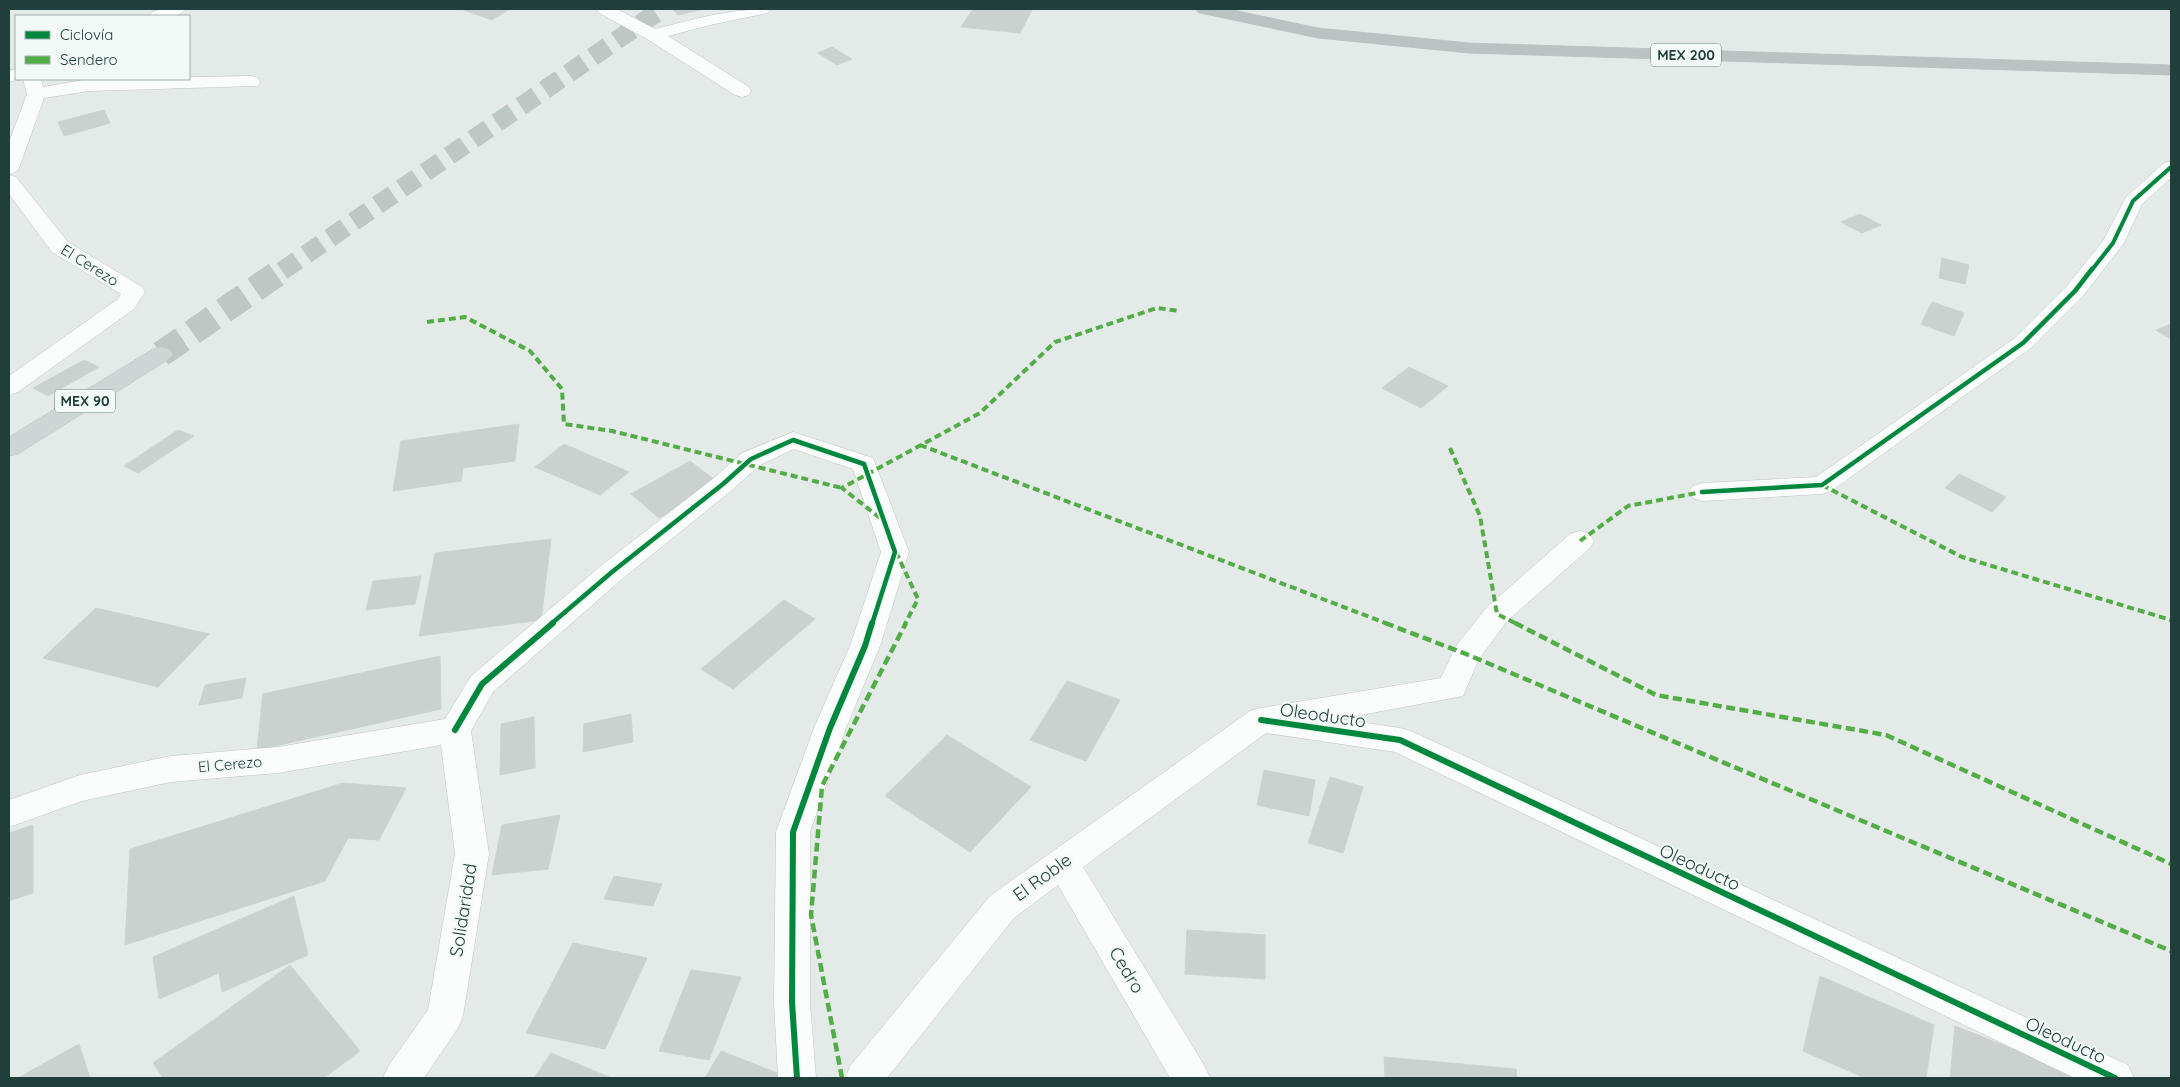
<svg xmlns="http://www.w3.org/2000/svg" width="2180" height="1087" viewBox="0 0 2180 1087" font-family="Quicksand,sans-serif">
<style>
.building{fill:#cbd1cf;stroke:#cdd3d1}
.lines{fill:none;stroke-linecap:round;stroke-linejoin:round}
.major-tunnel-far1{stroke:#bdc8c5;stroke-width:19;stroke-dasharray:19 10;stroke-linecap:butt}
.major-tunnel{stroke:#bdc8c5;stroke-width:26;stroke-dasharray:26 12;stroke-linecap:butt}
.minor-casing{stroke:#c1c7c5;stroke-width:1}
.major-casing{stroke:#bcc6c4;stroke-width:1}
.highway-casing{stroke:#bcc6c4;stroke-width:1}
.minor{fill:#fbfcfc;fill-rule:evenodd}
.major{fill:#cdd6d4;fill-rule:evenodd}
.highway{fill:#bac3c2;fill-rule:evenodd}
.quiet-far1{stroke:#52ad46;stroke-width:4;stroke-dasharray:7 4;stroke-linecap:butt}
.quiet{stroke:#52ad46;stroke-width:4.5;stroke-dasharray:9 4.5;stroke-linecap:butt}
.cycleway-far2-casing{stroke:#f2f9f6;stroke-width:6}
.cycleway-far1-casing{stroke:#f2f9f6;stroke-width:8}
.cycleway-casing{stroke:#f2f9f6;stroke-width:9}
.cycleway-far2{stroke:#00873e;stroke-width:4}
.cycleway-far1{stroke:#00873e;stroke-width:4.5}
.cycleway{stroke:#00873e;stroke-width:6}
.labels{text-anchor:middle;dominant-baseline:central;stroke-width:4;stroke-linejoin:round;paint-order:stroke}
.shield{fill:#f2f9f6;stroke:#5f7772;stroke-width:1}
.shield-label{font-size:14px;font-weight:bold;fill:#203f3a}
.street-label{font-size:15px;fill:#203f3a;stroke:#f2f9f6}
.near-street-label{font-size:18px;fill:#203f3a;stroke:#f2f9f6}
</style>
<rect width="100%" height="100%" fill="#e4eae8"/>
<g class="building">
<polygon points="461,9 510,9 492,20"/>
<polygon points="672,9 704,9 678,15"/>
<polygon points="973,9 1016,9 1032,10 1020,33 961,27"/>
<polygon points="832,47 852,59 837,65 818,53"/>
<polygon points="104,110 110,123 64,136 58,122"/>
<polygon points="1860,214 1881,225 1862,233 1841,222"/>
<polygon points="1942,258 1969,265 1965,284 1939,278"/>
<polygon points="1932,302 1964,313 1954,336 1921,324"/>
<polygon points="2171,324 2171,339 2156,330"/>
<polygon points="84,360 99,367 48,396 33,388"/>
<polygon points="1409,367 1448,386 1421,408 1382,388"/>
<polygon points="519,424 515,461 463,468 461,481 393,491 401,441"/>
<polygon points="178,430 194,436 138,473 124,466"/>
<polygon points="564,444 629,472 600,495 535,467"/>
<polygon points="690,461 720,484 659,518 631,494"/>
<polygon points="1959,474 2006,497 1992,512 1945,488"/>
<polygon points="551,539 541,620 419,636 435,553"/>
<polygon points="421,576 415,604 366,610 373,581"/>
<polygon points="784,600 815,619 733,689 701,669"/>
<polygon points="96,608 209,634 158,687 43,658"/>
<polygon points="440,656 441,709 257,750 263,694"/>
<polygon points="246,678 242,698 199,705 205,685"/>
<polygon points="1067,681 1120,700 1086,761 1030,740"/>
<polygon points="631,714 633,742 583,752 584,724"/>
<polygon points="534,717 535,768 500,775 501,724"/>
<polygon points="947,735 1031,787 970,852 885,796"/>
<polygon points="1264,770 1315,780 1309,816 1257,805"/>
<polygon points="1330,777 1363,787 1343,853 1308,843"/>
<polygon points="343,783 406,788 379,840 348,838 325,881 125,945 130,849"/>
<polygon points="560,815 548,869 492,875 502,825"/>
<polygon points="33,825 33,893 9,901 9,833"/>
<polygon points="614,876 662,884 653,906 604,899"/>
<polygon points="294,896 308,955 222,992 219,973 159,999 153,957"/>
<polygon points="1187,930 1265,935 1265,979 1185,974"/>
<polygon points="573,943 647,958 605,1049 526,1033"/>
<polygon points="290,965 360,1051 324,1078 163,1078 153,1063"/>
<polygon points="691,970 741,977 709,1060 659,1051"/>
<polygon points="1820,976 1934,1025 1926,1078 1865,1078 1803,1051"/>
<polygon points="1955,1026 2086,1078 1950,1078"/>
<polygon points="79,1044 90,1078 18,1078"/>
<polygon points="721,1051 790,1078 705,1078"/>
<polygon points="551,1053 609,1077 534,1078"/>
<polygon points="1384,1057 1516,1069 1517,1078 1385,1078"/>
</g>
<g class="lines">
<polyline class="major-tunnel-far1" points="282,271 662,9"/>
<polyline class="major-tunnel" points="161,354 284,269"/>
<g class="minor-casing">
<g id="minor">
<path d="M162,9H186C178,19 160,17 149,16L152,12Z"/>
<path d="M596,9H617L655,29C694,19 730,9 770,9L768,13L710,25L668,36L749,87L751,91L749,95L742,97L735,95L647,39L599,13Z"/>
<polygon points="16,69 16,79 23,79 9,82 9,71"/>
<polygon points="251,76 258,78 260,82 258,86 89,91 44,98 19,168 16,172 9,174 9,142 27,94 23,79 41,79 43,87 89,79"/>
<polygon points="2171,161 2171,178 2142,204 2124,243 2083,296 2031,348 1831,491 1822,494 1702,501 1693,498 1689,492 1693,486 1702,483 1816,477 2015,338 2067,286 2103,241 2126,197 2164,163"/>
<polygon points="9,175 16,177 68,242 142,287 145,292 134,309 18,392 9,395 9,376 118,299 121,294 52,252 9,194"/>
<polygon points="793,432 873,458 909,552 880,646 846,728 810,832 810,1002 816,1078 778,1078 774,1002 776,832 814,728 850,646 881,552 853,469 794,449 760,465 732,490 622,579 493,692 471,731 489,854 463,1016 458,1028 424,1078 383,1078 389,1065 428,1010 455,854 441,745 278,773 171,782 82,801 9,827 9,800 80,775 171,756 278,747 445,719 471,676 602,565 714,478 742,453"/>
<polygon points="1580,531 1590,534 1594,541 1590,548 1507,621 1479,659 1463,696 1339,719 1400,728 1411,731 2128,1065 2134,1078 2075,1078 1395,752 1266,733 1083,867 1204,1065 1210,1078 1170,1078 1058,885 1014,918 887,1078 845,1078 851,1065 990,896 1250,711 1261,708 1441,678 1456,646 1487,607 1570,534"/>
</g>
</g>
<g class="major-casing">
<polygon id="major" points="161,347 169,349 173,354 169,359 18,454 9,456 9,437 153,349"/>
</g>
<g class="highway-casing">
<polygon id="highway" points="1196,9 1228,9 1318,28 1469,43 2171,65 2171,75 1469,53 1318,38 1205,14 1199,13"/>
</g>
<use href="#minor" class="minor"/>
<use href="#major" class="major"/>
<use href="#highway" class="highway"/>
<g class="quiet-far1">
<polyline points="427,322 465,317 530,351 562,389 564,424 612,431 842,488"/>
<polyline points="920,445 1388,624"/>
<polyline points="1450,448 1480,516 1497,614 1517,624"/>
<polyline points="1822,485 1962,557 2171,620"/>
<polyline points="880,518 842,488 980,413 1055,342 1157,308 1180,311"/>
<polyline points="1580,541 1628,506 1702,492"/>
<polyline points="896,552 918,599 905,624"/>
</g>
<g class="quiet">
<polyline points="1385,623 1466,654 2171,951"/>
<polyline points="1515,623 1656,695 1886,735 2171,864"/>
<polyline points="842,1078 811,915 822,786 906,623"/>
</g>
<g class="cycleway-far2-casing">
<polyline id="cycleway-far2" points="2091,271 2113,243 2133,201 2171,167"/>
</g>
<g class="cycleway-far1-casing">
<g id="cycleway-far1">
<polyline points="1702,492 1822,485 2023,343 2075,291 2092,269"/>
<polyline points="551,624 612,572 723,484 751,459 793,440 864,464 895,552 872,624"/>
</g>
</g>
<g class="cycleway-casing">
<g id="cycleway">
<polyline points="1261,720 1400,740 2115,1078"/>
<polyline points="455,730 482,684 553,623"/>
<polyline points="797,1078 792,1002 793,832 830,728 865,646 872,623"/>
</g>
</g>
<use href="#cycleway-far2" class="cycleway-far2"/>
<use href="#cycleway-far1" class="cycleway-far1"/>
<use href="#cycleway" class="cycleway"/>
</g>
<g class="labels">
<g class="shield">
<rect x="1651" y="43.5" width="70" height="23" rx="4"/>
<rect x="55" y="389.5" width="60" height="23" rx="4"/>
</g>
<g class="shield-label">
<text x="1686" y="55">MEX 200</text>
<text x="85" y="401">MEX 90</text>
</g>
<g class="street-label">
<text transform="translate(90 265) rotate(32)">El Cerezo</text>
<text transform="translate(230 764) rotate(-5)">El Cerezo</text>
</g>
<g class="near-street-label">
<text transform="translate(1323 715) rotate(8)">Oleoducto</text>
<text transform="translate(1700 867) rotate(25)">Oleoducto</text>
<text transform="translate(1042 877) rotate(-36)">El Roble</text>
<text transform="translate(463 910) rotate(-81)">Solidaridad</text>
<text transform="translate(1127 970) rotate(59)">Cedro</text>
<text transform="translate(2066 1040) rotate(25)">Oleoducto</text>
</g>
</g>
<rect width="2180" height="1087" fill="none" stroke="#203f3a" stroke-width="20"/>
<rect x="15" y="15" width="175" height="65" fill="#f2f9f6" stroke="#9eafab"/>
<rect x="25" y="31" width="25" height="8" fill="#00873e" stroke="#9eafab"/>
<text x="60" y="40" font-size="15" fill="#203f3a">Ciclovía</text>
<rect x="25" y="56" width="25" height="8" fill="#52ad46" stroke="#9eafab"/>
<text x="60" y="65" font-size="15" fill="#203f3a">Sendero</text>
</svg>
